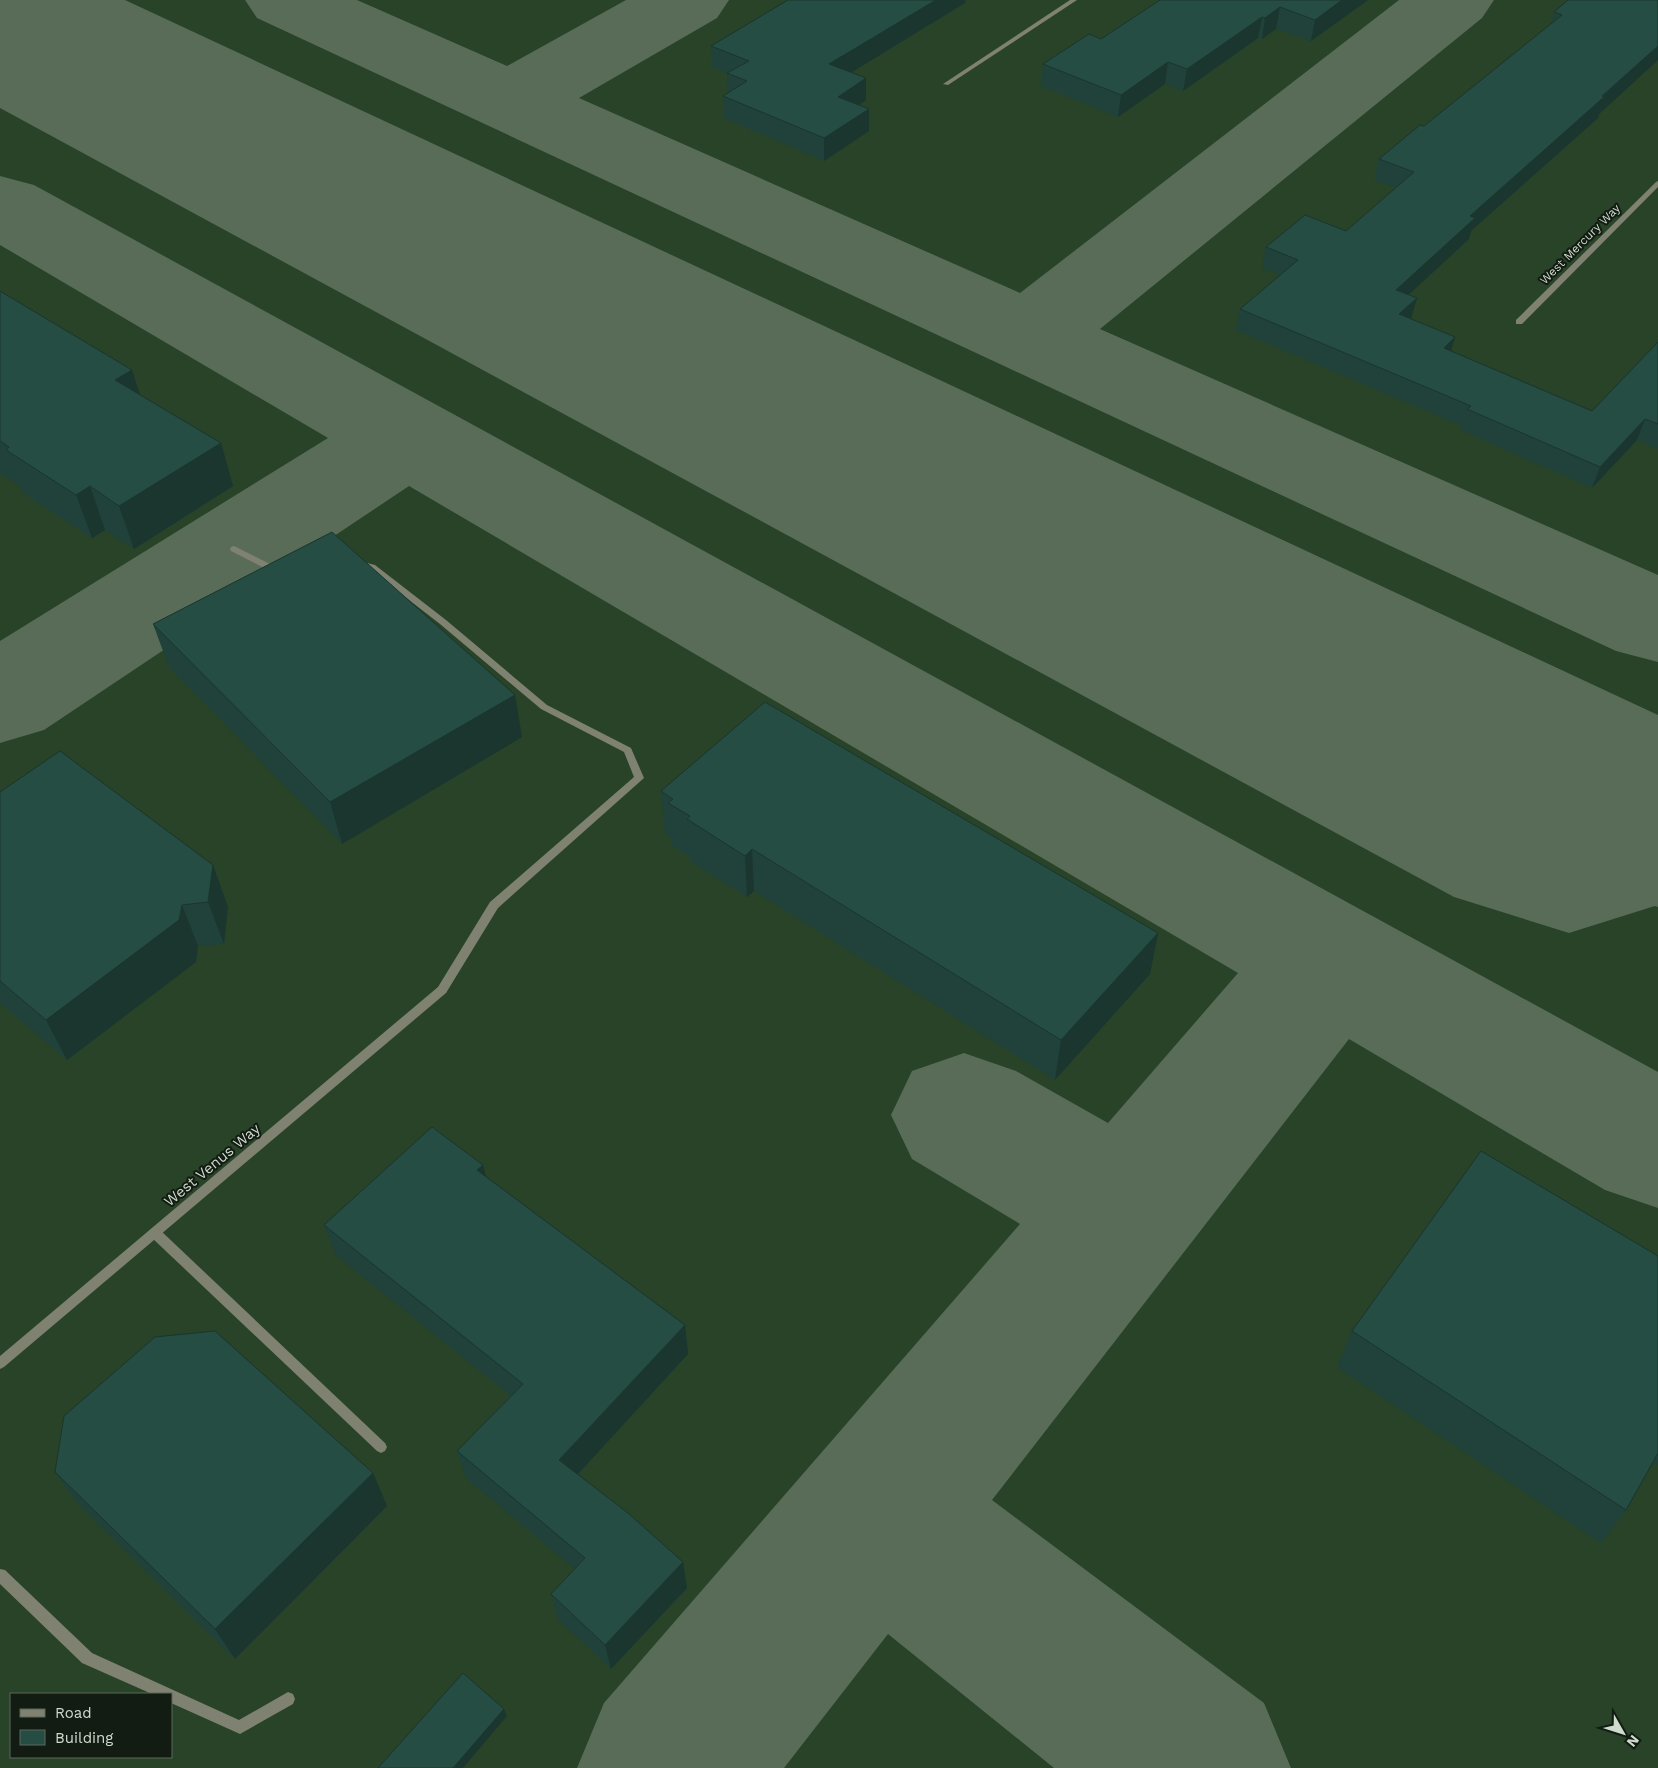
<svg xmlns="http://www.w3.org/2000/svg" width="1658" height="1768" viewBox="0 0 1658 1768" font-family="'Work Sans',sans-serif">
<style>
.built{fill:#284327;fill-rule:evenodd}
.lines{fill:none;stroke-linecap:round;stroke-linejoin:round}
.taxiway{fill:#586c58;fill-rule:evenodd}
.runway{fill:#586c58;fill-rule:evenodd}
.service{fill:#7f8171;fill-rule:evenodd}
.minor{fill:#7f8171;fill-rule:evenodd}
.wall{fill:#20423a}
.shaded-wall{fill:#1a362f}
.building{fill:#254d43;stroke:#1a362f}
.labels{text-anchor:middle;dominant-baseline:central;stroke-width:4;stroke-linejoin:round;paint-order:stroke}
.far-street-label{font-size:12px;fill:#cedbcd;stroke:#121c12}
.street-label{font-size:15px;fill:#cedbcd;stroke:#121c12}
</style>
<rect width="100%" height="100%" fill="#223821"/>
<path class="built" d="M0,0H1658V1768H0ZM11,1694H171V1757H11Z"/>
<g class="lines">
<g class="taxiway">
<polygon points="245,0 357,0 507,66 626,0 729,0 717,18 579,98 1020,293 1399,0 1494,0 1482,18 1100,329 1658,575 1658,662 1616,651 257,18"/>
<polygon points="0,176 34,185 1658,1072 1658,1208 1605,1190 1349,1039 992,1500 1264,1703 1291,1768 1054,1768 888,1634 784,1768 577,1768 604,1703 1020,1224 912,1159 891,1115 912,1071 964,1053 1016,1071 1108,1123 1238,973 409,486 44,730 0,743 0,641 328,438 0,245"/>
<polygon points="1569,764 1615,778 1658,799 1658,907 1611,892 1523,846 1504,812 1523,778"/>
</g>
<polygon class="runway" points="0,0 125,0 1658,715 1658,905 1569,933 1454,897 0,108"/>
<g class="service">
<polygon points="234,546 280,569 281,571 277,574 274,573 231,551 230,549 231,547"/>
<polygon points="359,561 375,565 446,620 547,705 631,748 644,778 498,908 446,993 438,993 437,990 438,987 490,902 634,777 624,752 541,709 440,624 369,569 356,566 355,564"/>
<polygon points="155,1228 159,1229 385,1443 387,1447 385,1451 381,1453 377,1451 151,1237 149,1233 151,1229"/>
<polygon points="0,1569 5,1570 92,1653 239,1720 288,1692 293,1694 295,1699 293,1704 240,1734 171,1703 171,1694 152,1694 82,1663 0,1584"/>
</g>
<g class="minor">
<polygon points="1070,0 1077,0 948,85 943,84"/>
<polygon points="1658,181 1658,187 1522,324 1516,324 1516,320 1656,182"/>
<polygon points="442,986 446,987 447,990 446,993 4,1367 0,1369 0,1356 438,987"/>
</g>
</g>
<g class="wall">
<polygon points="1160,0 1368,0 1311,41 1276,29 1262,39 1258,38 1183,91 1165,84 1118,117 1041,86 1043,64 1101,39"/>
<polygon points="1658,0 1658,60 1599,114 1598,118 1471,231 1469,239 1408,295 1411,319 1455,337 1451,351 1592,411 1658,342 1658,449 1637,440 1592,488 1461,430 1462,426 1236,330 1240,309 1280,275 1262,268 1266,247 1346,231 1396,188 1374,180 1379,159 1424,126 1551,24 1554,12"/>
<polygon points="965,3 851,72 866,78 866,100 859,105 869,109 869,131 824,161 724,118 723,96 728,93 727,74 712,67 711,46"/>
<polygon points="0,291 140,395 221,443 233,486 134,549 105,530 92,538 23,493 20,486 0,473"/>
<polygon points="153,624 522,737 342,844 169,667"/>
<polygon points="661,791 1158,933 1150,974 1055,1080 754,891 747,897 690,861 690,857 672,845 671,838 665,834"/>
<polygon points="0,792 228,907 224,944 198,946 196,962 67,1060 0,1003"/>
<polygon points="483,1165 486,1177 685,1325 688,1354 578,1474 683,1562 687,1588 611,1669 558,1619 551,1594 575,1569 466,1478 457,1451 511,1396 336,1255 324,1225"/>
<polygon points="1658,1256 1658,1465 1653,1462 1626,1510 1601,1543 1337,1367 1352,1331"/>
<polygon points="55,1472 373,1473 387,1506 235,1659 79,1505"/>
</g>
<g class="shaded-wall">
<polygon points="936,0 966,0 965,3 829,86 829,64"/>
<polygon points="1342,0 1368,0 1311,41 1315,20"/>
<polygon points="1280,7 1276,29 1262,39 1265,18"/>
<polygon points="1262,17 1258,38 1183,91 1187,69"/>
<polygon points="1658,46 1658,60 1599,114 1598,118 1471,231 1469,239 1391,311 1396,290 1470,216"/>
<polygon points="1168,62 1165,84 1118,117 1121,95"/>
<polygon points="866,78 866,100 838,119 838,97"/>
<polygon points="869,109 869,131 824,161 824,138"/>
<polygon points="1417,298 1411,319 1399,314"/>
<polygon points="1455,337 1449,358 1444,348"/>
<polygon points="132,370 146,413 115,380"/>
<polygon points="1645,419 1637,440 1592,488 1600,467"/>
<polygon points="221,443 233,486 134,549 119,506"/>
<polygon points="90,486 105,530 92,538 76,495"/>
<polygon points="515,695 522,737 342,844 330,802"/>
<polygon points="752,849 754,891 747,897 745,856"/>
<polygon points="213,865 228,907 224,944 208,902"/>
<polygon points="182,905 198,946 196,962 67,1060 46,1020"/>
<polygon points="1158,933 1150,974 1055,1080 1061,1040"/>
<polygon points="483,1165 491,1196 477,1170"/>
<polygon points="685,1325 688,1354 566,1487 559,1460"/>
<polygon points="373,1473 387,1506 235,1659 215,1629"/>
<polygon points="683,1562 687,1588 611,1669 605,1645"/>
<polygon points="504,1709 507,1716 463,1768 453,1768"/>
</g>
<g class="building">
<polygon points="788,0 936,0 829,64 866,78 838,97 869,109 824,138 723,96 747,81 727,73 749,61 711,46"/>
<polygon points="1160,0 1342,0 1315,20 1280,7 1265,18 1262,17 1187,69 1168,62 1121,95 1043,64 1089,34 1101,39"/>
<polygon points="1568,0 1658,0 1658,46 1602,96 1604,97 1470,216 1475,218 1396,290 1417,298 1399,314 1455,337 1444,348 1592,411 1658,342 1658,424 1645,419 1600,467 1467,409 1471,406 1240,309 1298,260 1266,247 1305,215 1346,231 1414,172 1379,159 1420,125 1424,126 1562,15 1554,12"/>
<polygon points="0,291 132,370 115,380 221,443 119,506 90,486 76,495 6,450 9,447 0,441"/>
<polygon points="332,532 515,695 330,802 153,624"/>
<polygon points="765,702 1158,933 1061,1040 752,849 745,856 687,819 690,816 668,803 673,799 661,791"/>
<polygon points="60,751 213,865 208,902 182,905 179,920 46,1020 0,981 0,792"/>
<polygon points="432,1127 483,1165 477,1170 685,1325 559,1460 628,1513 683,1562 605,1645 551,1594 585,1558 457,1451 523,1384 324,1225"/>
<polygon points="1481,1151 1658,1256 1658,1453 1626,1510 1352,1331"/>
<polygon points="215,1331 373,1473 215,1629 55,1472 64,1416 155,1337"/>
<polygon points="463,1673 504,1709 453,1768 378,1768"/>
</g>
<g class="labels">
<g class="far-street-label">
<text transform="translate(1580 244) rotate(-45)">West Mercury Way</text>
</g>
<g class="street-label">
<text transform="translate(212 1165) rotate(-40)">West Venus Way</text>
</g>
</g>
<rect x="10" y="1693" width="162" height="65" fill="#121c12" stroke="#5d685d"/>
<rect x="20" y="1709" width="25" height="8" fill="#7f8171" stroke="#5d685d"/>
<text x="55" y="1718" font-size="15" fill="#cedbcd">Road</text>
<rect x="20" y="1730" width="25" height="15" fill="#254d43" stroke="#5d685d"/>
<text x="55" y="1743" font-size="15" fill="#cedbcd">Building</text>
<g transform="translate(1623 1733) rotate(129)" stroke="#121c12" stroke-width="4" paint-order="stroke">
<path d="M0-4L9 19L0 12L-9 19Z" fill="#cedbcd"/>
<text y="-8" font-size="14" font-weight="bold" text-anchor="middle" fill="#cedbcd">N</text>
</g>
</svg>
